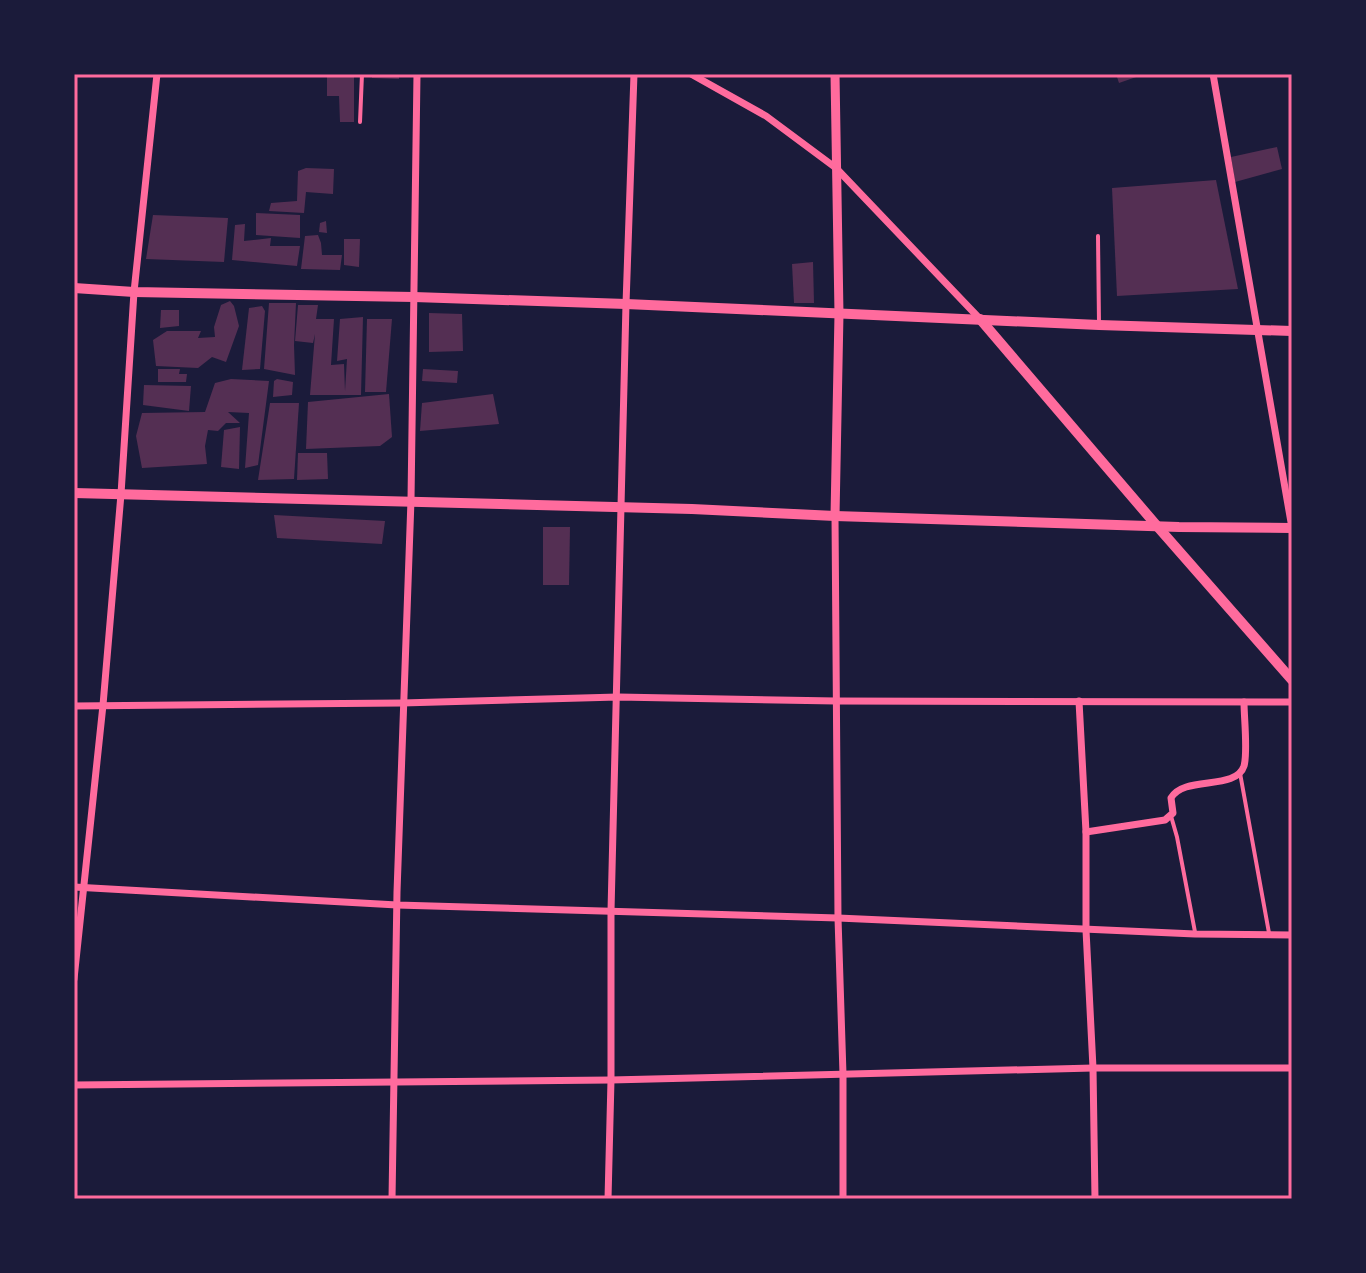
<svg xmlns="http://www.w3.org/2000/svg" width="1366" height="1273" viewBox="0 0 1366 1273" font-family="Mulish,sans-serif">
<style>
.building{fill:#542f53}
.lines{fill:none;stroke-linecap:round;stroke-linejoin:round}
.service{stroke:#ff6b9d;stroke-width:4}
.minor{stroke:#ff6b9d;stroke-width:7}
.tertiary{stroke:#ff6b9d;stroke-width:9}
.secondary{stroke:#ff6b9d;stroke-width:10}
.neatline{fill:none;stroke:#ff6b9d;stroke-width:3}
</style>
<rect width="100%" height="100%" fill="#1b1b3a"/>
<g class="building">
<polygon points="327,74 354,74 354,122 340,122 339,96 327,96"/>
<polygon points="372,74 399,74 399,79 372,78"/>
<polygon points="1116,74 1142,74 1142,75 1119,83"/>
<polygon points="1277,147 1282,169 1235,182 1231,157"/>
<polygon points="306,168 334,169 333,194 306,192 304,213 269,211 271,203 297,201 298,171"/>
<polygon points="1216,180 1238,289 1117,296 1112,188"/>
<polygon points="256,213 300,215 300,238 256,235"/>
<polygon points="153,215 228,218 224,262 146,259"/>
<polygon points="326,221 327,233 319,232 320,223"/>
<polygon points="245,224 244,241 271,238 270,246 300,246 297,266 232,260 235,225"/>
<polygon points="318,235 321,243 322,255 342,255 340,270 301,269 305,236"/>
<polygon points="344,239 360,239 359,267 344,265"/>
<polygon points="813,262 814,303 794,303 792,264"/>
<polygon points="230,301 234,306 239,326 226,362 212,357 198,368 156,366 153,340 167,331 201,331 198,338 215,337 214,327 221,305"/>
<polygon points="269,303 296,303 294,345 295,375 264,369"/>
<polygon points="298,305 318,305 316,319 334,319 331,365 344,364 345,391 347,359 337,361 340,319 363,317 361,395 310,395 315,334 313,343 295,341"/>
<polygon points="262,306 265,311 260,369 242,370 249,308"/>
<polygon points="161,310 179,310 179,326 160,328"/>
<polygon points="429,313 462,314 463,351 429,352"/>
<polygon points="367,319 392,319 386,392 365,392"/>
<polygon points="158,369 180,369 179,374 187,374 186,382 158,382"/>
<polygon points="423,369 458,371 457,383 422,381"/>
<polygon points="231,379 269,381 258,465 245,468 249,413 228,412 240,423 226,423 218,431 208,430 205,446 207,464 142,468 136,436 142,413 205,412 215,383"/>
<polygon points="277,379 293,382 292,395 273,397 274,381"/>
<polygon points="144,385 191,386 189,411 143,405"/>
<polygon points="389,394 392,437 380,446 306,449 308,402"/>
<polygon points="493,394 499,424 420,431 422,403"/>
<polygon points="270,403 299,403 294,479 258,480"/>
<polygon points="240,427 239,469 221,467 224,430"/>
<polygon points="298,453 327,453 328,479 297,480"/>
<polygon points="274,515 385,521 382,544 277,538"/>
<polygon points="543,527 570,527 569,585 543,585"/>
</g>
<g class="lines">
<g class="service">
<polyline points="360,122 362,74"/>
<polyline points="1098,236 1099,323"/>
<polyline points="1240,773 1269,933"/>
<polyline points="1171,816 1177,837 1195,932"/>
</g>
<g class="minor">
<polyline points="691,74 766,116 836,168 980,319"/>
<polyline points="1213,74 1292,528"/>
<polyline points="835,516 838,918 843,1074 843,1199"/>
<polyline points="1079,701 1086,832 1086,930 1093,1068 1095,1199"/>
<polyline points="74,706 402,703 618,697 836,701 1292,702"/>
<path d="M1086,832L1165,820L1173,813L1171,798C1184,775 1236,791 1244,766C1248,752 1244,718 1244,702"/>
<polyline points="74,887 397,905 838,918 1195,934 1292,935"/>
<polyline points="74,979 103,705 121,494 134,292 157,74"/>
<polyline points="74,1085 611,1080 1093,1068 1292,1068"/>
<polyline points="392,1199 397,892 411,500 417,74"/>
<polyline points="608,1199 611,1080 611,911 626,304 634,74"/>
</g>
<polyline class="tertiary" points="835,74 839,314 835,516"/>
<g class="secondary">
<polyline points="74,288 134,292 414,297 626,304 1099,325 1292,331"/>
<polyline points="980,319 1157,526 1292,680"/>
<polyline points="74,493 692,509 835,516 1179,527 1292,528"/>
</g>
</g>
<rect width="1366" height="1273" fill="none" stroke="#1b1b3a" stroke-width="152"/>
<rect x="76" y="76" width="1214" height="1121" class="neatline"/>
</svg>
